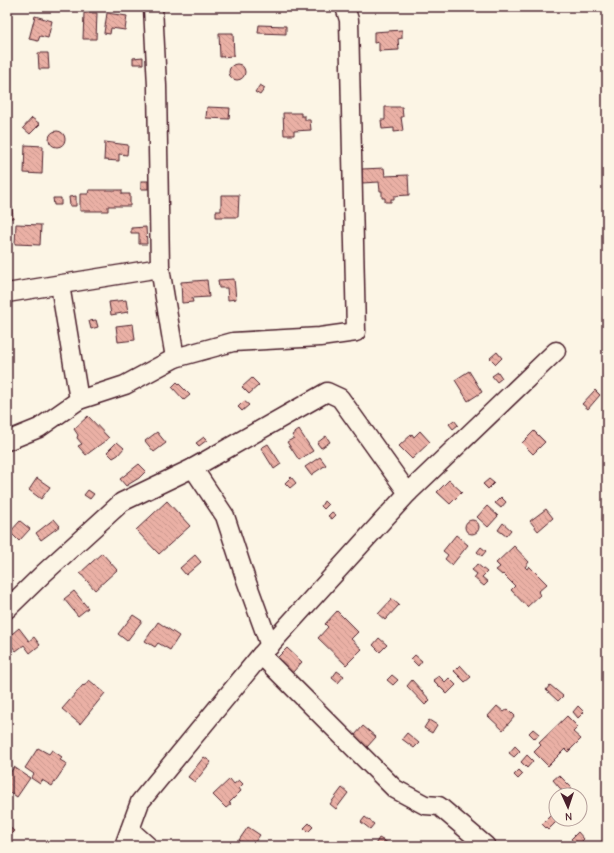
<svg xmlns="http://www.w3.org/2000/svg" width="614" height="853" viewBox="0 0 614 853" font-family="'Comic Neue',sans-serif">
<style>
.building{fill:url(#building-back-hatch);stroke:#4a1f2b}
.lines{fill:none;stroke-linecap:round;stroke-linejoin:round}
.minor-casing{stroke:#4a1f2b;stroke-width:21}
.minor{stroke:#fcf5e5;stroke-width:18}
</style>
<defs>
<pattern id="building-back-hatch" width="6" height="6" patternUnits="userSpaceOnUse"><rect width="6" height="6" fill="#eab0a5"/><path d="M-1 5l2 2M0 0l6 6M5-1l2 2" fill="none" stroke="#ca978e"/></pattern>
</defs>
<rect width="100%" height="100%" fill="#fcf5e5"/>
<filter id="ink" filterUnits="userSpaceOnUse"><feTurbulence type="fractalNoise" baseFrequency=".025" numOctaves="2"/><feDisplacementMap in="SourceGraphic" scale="8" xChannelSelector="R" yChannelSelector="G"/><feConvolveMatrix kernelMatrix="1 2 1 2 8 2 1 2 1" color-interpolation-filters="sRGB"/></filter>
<g filter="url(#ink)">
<g class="building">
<polygon points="84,13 97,13 96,39 83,39"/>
<polygon points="107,13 127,16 125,30 111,28 110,34 104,33"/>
<polygon points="35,16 52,21 48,38 40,36 38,41 29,39"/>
<polygon points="259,25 286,26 286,34 258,33"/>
<polygon points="402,30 402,38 398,39 399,50 379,51 379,42 374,43 374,32"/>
<polygon points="219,33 233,33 234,56 220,57"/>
<polygon points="38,53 48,53 49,69 39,69"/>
<polygon points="143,57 143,64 133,64 133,58"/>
<circle cx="237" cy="72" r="8"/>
<polygon points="260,85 265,88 260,95 255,92"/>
<polygon points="207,107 230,108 229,119 206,118"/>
<polygon points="385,107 402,107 403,117 401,117 403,131 394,132 394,128 382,129 381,120 385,120"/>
<polygon points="283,113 301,113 301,116 305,116 305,120 310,120 311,130 294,131 294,135 284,135"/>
<polygon points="32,118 40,124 30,134 23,128"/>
<circle cx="57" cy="139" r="8"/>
<polygon points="105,142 128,145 127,155 119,154 119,161 104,160"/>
<polygon points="25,145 43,146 42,174 24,173"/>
<polygon points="384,168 385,176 408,175 409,195 394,196 394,199 391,199 391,202 385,202 385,198 382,198 382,191 380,191 379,182 362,183 362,169"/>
<rect x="141" y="181" width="7" height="8"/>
<polygon points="89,190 122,190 122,194 130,194 130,206 108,206 108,211 80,211 80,194 88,194"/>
<polygon points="221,195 239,195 238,217 216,217 216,211 221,211"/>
<polygon points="76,196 76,206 70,206 69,197"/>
<polygon points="53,198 61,198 61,205 54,205"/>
<polygon points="12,207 13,218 7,218 7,208"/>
<polygon points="16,224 41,225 40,245 15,244"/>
<polygon points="146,227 147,244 139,244 139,233 131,233 131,228"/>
<polygon points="234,279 236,299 228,300 227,288 219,288 218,280"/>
<polygon points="207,280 209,297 192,298 193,302 182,303 181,282"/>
<polygon points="126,300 128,312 111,315 109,302"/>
<polygon points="96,320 98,327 91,329 89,321"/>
<polygon points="133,324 135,340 118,342 116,326"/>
<polygon points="497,352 502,358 496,364 490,358"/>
<polygon points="469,371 482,392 468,401 455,380"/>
<polygon points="498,372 502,378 497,382 492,376"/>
<polygon points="252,378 259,385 249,394 242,387"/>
<polygon points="177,382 190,395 184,400 172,387"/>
<polygon points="595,390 600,395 588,409 582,404"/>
<polygon points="244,401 249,405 242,411 238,407"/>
<polygon points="88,416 109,438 86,455 78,446 82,444 77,438 78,435 74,429"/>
<polygon points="454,420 458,425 453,429 449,424"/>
<polygon points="299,430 313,451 299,460 287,442 294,438 292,435"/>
<polygon points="420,431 430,442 412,459 399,446 412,434 414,437"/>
<polygon points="534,431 545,442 533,454 522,443"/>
<polygon points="157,432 166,443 154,452 145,441"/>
<polygon points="326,436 330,442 321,448 317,443"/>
<polygon points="204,437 207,440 199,446 196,443"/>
<polygon points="117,442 124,448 118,455 113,458 107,452"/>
<polygon points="268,444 281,464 274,469 261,448"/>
<polygon points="320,457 326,465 311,475 305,467"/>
<polygon points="139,464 146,471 139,478 126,486 120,479"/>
<polygon points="291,477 296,483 290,488 285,483"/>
<polygon points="37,478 50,487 41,499 29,490"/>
<polygon points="489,479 494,483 488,489 483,484"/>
<polygon points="449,480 462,492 450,504 437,492"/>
<polygon points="88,490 94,494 90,499 84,495"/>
<polygon points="501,497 506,502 501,508 495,503"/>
<polygon points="167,501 190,526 159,554 136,530"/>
<polygon points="324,501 328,505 324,509 321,506"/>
<polygon points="487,506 498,516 488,527 477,517"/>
<polygon points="546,509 553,518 538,531 530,521"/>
<polygon points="332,512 336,515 332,519 328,516"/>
<polygon points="54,519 60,526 41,540 36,533"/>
<circle cx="472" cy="527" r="7"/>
<polygon points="20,521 30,529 19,541 10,532"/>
<polygon points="503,523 511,530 506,536 498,530"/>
<polygon points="456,535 468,545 452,565 445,559 448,555 443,551"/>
<polygon points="514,546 529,562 525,567 527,569 529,566 547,584 538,592 540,595 527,607 511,590 515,586 503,574 502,575 496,570 500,567 496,563"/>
<polygon points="481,547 486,551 482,556 477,552"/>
<polygon points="102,553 117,570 95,590 80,573"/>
<polygon points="195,555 201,562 186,575 180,568"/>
<polygon points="477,564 487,572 482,577 488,582 484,586 474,578 477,574 472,570"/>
<polygon points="74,591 88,608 78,616 64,599"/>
<polygon points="392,599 399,605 385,620 378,614"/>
<polygon points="337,611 358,632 351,639 362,649 346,665 318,638 328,627 325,624"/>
<polygon points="133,615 142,621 127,641 118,634"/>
<polygon points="158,622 179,636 170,650 158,643 155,647 145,641"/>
<polygon points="19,628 29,641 34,637 40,645 30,653 24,645 16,651 7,640 7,638"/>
<polygon points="379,638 387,645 380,652 373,645"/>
<polygon points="287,648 302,662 292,673 276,659"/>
<polygon points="415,655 422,661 418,666 411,659"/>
<polygon points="460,665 471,677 465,682 454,671"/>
<polygon points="337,671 344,676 338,683 332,678"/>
<polygon points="392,675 398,680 393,685 387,680"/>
<polygon points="439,676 445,682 449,678 456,685 447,694 433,680"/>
<polygon points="89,680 105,693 80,724 62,709 83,685 84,686"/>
<polygon points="412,680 430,700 425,705 407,686"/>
<polygon points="550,685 563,696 558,701 546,690"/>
<polygon points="497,706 504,712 508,709 515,716 503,730 488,716"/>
<polygon points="578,706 584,712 578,718 573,712"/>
<polygon points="567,716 578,727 573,732 581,739 568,752 565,749 548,766 534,752 541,745 539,743"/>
<polygon points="429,720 437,725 432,733 424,728"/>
<polygon points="363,726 376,737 367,747 354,736"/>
<polygon points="533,729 539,734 535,739 529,733"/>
<polygon points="407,733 419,743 414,748 402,739"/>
<polygon points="515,746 520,751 514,757 509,753"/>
<polygon points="38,748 49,754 52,750 62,757 60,760 67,764 52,786 42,780 40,784 31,778 34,774 25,768"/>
<polygon points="527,755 533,761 527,768 521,762"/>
<polygon points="204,757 211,762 195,782 188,777"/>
<polygon points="14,767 30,778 17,797 7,790 7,778"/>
<polygon points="519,770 523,774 518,779 514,775"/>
<polygon points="559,775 572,788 565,794 553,780"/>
<polygon points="230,779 234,784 239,780 243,784 239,788 241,791 229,803 231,804 226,808 213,795"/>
<polygon points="342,788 348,793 336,809 330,804"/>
<polygon points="553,813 556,816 556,819 559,819 548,830 542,824"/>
<polygon points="365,817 374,824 370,829 361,822"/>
<polygon points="309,823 313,827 308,832 304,828"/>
<polygon points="7,825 14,831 8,838 11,841 7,845"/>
<polygon points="248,827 260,835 252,846 249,846 239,840"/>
<polygon points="578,832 584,839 577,846 571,839"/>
<polygon points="379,838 388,843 387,846 374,846"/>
</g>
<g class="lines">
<g class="minor-casing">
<g id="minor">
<polyline points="153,7 157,86 160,268 175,358"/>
<polyline points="60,285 79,400"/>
<polyline points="7,293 160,268"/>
<polyline points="7,441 39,428 79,400 125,385 175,358 233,342 320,337 356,332 349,20 345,7"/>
<polyline points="193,468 225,516 246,580 270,646"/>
<polyline points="7,609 44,573 122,502 193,468 327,392 340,398 408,493"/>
<polyline points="261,655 395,789 425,805 439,806 486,846"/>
<polyline points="130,830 148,846"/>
<polyline points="124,846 140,802 261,655 385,518 408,493 556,351"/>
</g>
</g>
<use href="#minor" class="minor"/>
</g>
</g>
<rect width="614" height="853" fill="none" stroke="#fcf5e5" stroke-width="24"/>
<rect x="12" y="12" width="590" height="829" fill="none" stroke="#4a1f2b" stroke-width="1.5" filter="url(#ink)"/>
<g transform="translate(568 807) rotate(177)"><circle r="19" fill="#fcf5e5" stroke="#b59f9b"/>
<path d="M0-3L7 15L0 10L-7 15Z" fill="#4a1f2b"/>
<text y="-6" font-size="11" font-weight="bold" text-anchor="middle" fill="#4a1f2b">N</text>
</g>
</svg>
